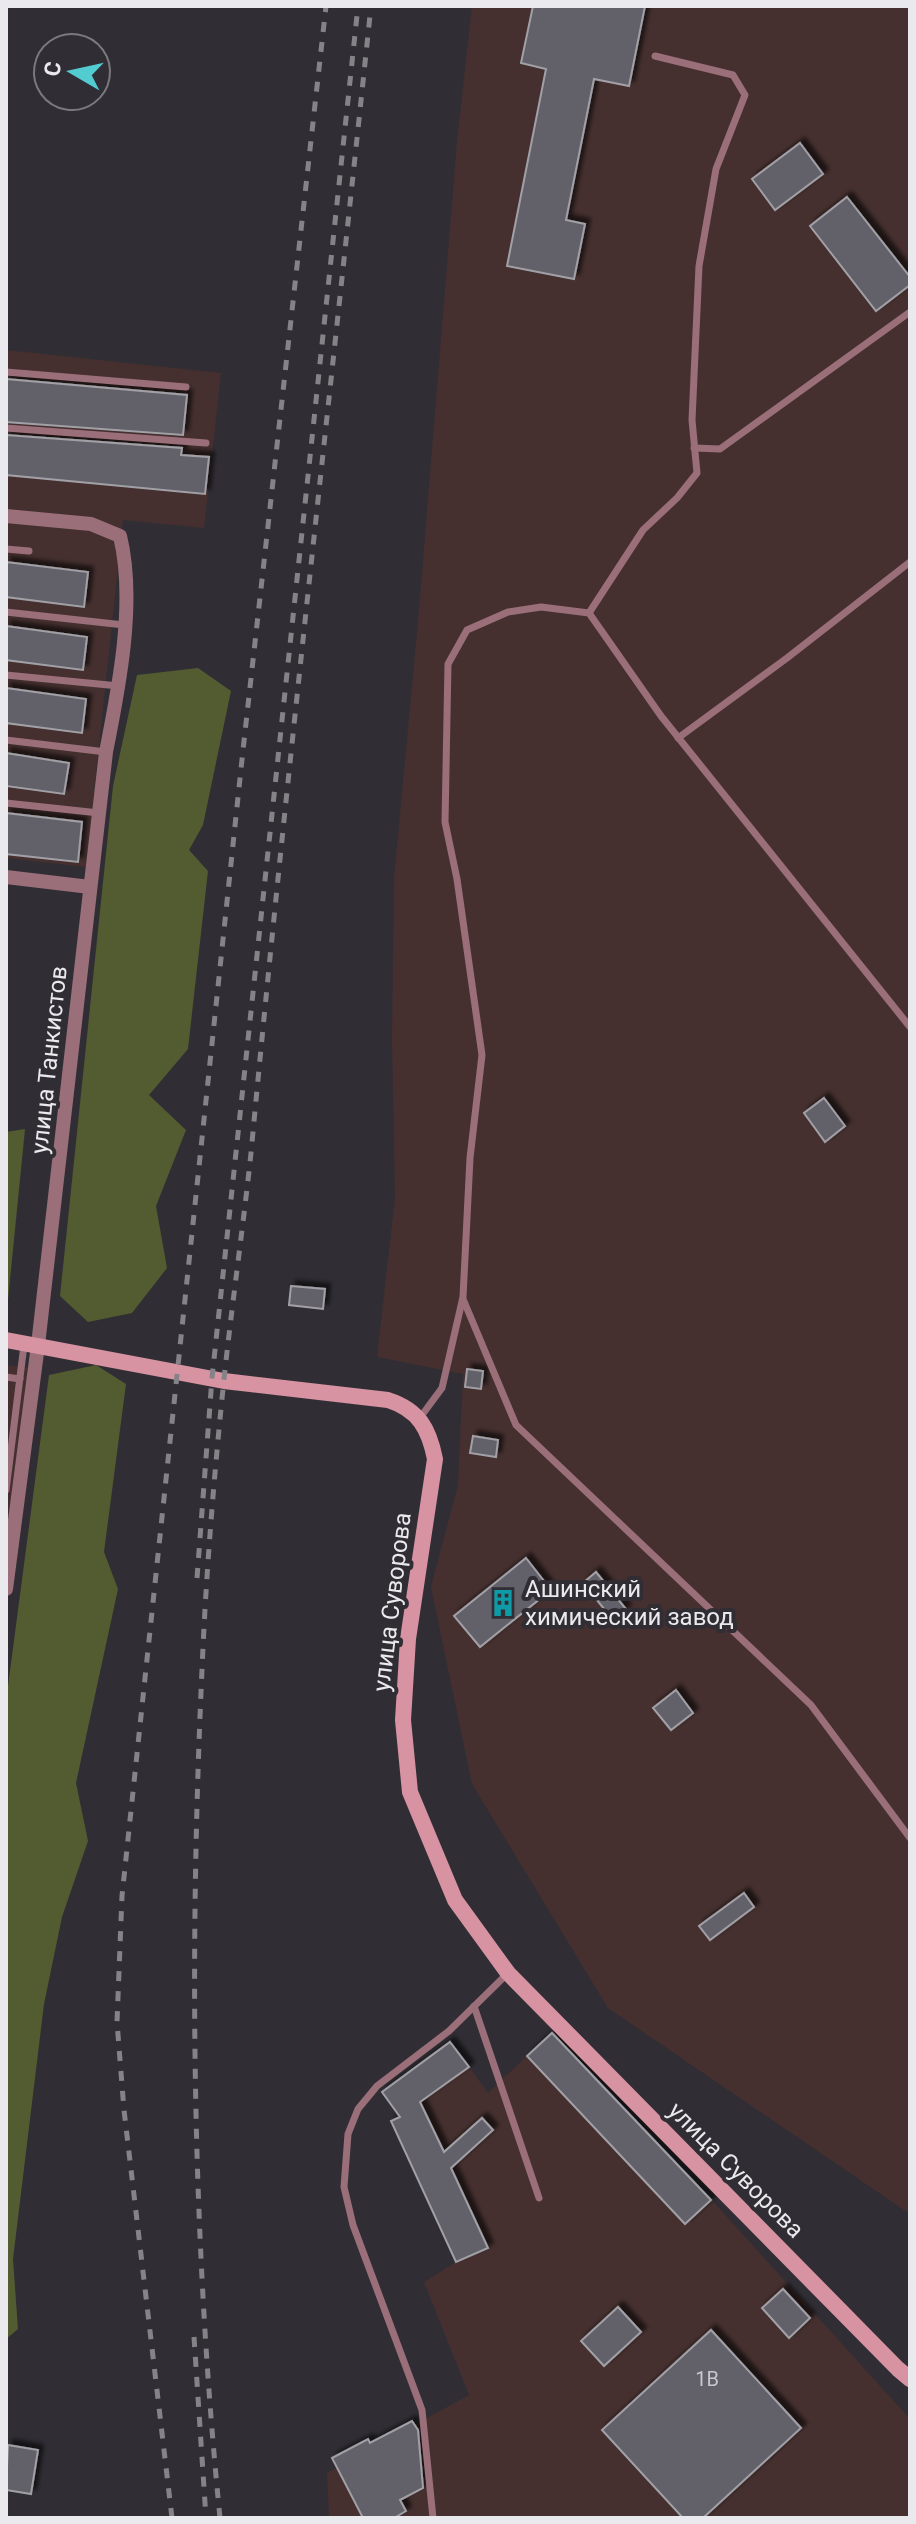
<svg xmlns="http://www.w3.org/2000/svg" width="916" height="2524" viewBox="0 0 916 2524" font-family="Roboto,sans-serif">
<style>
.industrial{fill:#45302f}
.forest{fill:#535b31}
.building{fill:#626067;stroke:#a2a0a7;stroke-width:2;filter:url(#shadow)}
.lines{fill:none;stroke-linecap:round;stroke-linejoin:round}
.lane{stroke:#9a6f79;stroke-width:7}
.street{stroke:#9a6f79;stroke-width:14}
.secondary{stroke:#d793a2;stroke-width:16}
.rail{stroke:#858388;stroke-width:5;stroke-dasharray:10 10;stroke-linecap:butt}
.labels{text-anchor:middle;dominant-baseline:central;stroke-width:8;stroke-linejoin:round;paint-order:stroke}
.number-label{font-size:20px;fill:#c8c7cc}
.street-label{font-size:24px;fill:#eae9ed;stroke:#302e34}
.poi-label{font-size:24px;fill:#eae9ed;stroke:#302e34;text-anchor:start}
</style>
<defs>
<filter id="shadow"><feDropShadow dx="5" dy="-5" stdDeviation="2" flood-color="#0009"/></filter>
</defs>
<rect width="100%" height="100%" fill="#302e34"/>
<g class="industrial">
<polygon points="472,6 910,6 910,2214 608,2008 472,1784 431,1587 458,1485 463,1374 377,1357 395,1198 392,1038 394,879 418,622 457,142"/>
<polygon points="6,350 221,373 204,528 123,520 86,867 6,858"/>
<polygon points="6,1365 29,1368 6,1538"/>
<polygon points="553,2031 720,2209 910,2419 910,2518 329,2518 327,2473 469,2395 424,2282 456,2262 391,2121 399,2116 382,2092 451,2042 488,2093"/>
</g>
<g class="forest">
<polygon points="198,668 231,691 203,825 189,850 208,871 188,1049 149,1095 186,1130 156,1206 167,1268 132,1313 88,1322 60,1296 113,786 137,675"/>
<polygon points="25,1129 6,1320 6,1132"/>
<polygon points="96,1365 126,1384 104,1552 118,1589 76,1783 88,1841 62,1917 44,2004 13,2259 18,2329 6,2339 6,1701 49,1375"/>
</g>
<g class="building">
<polygon points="533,6 645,6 629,86 594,79 566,220 585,224 574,279 507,266 546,69 521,63"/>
<polygon points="800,143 823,174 775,210 752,179"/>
<polygon points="847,197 910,277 910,285 876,311 810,226"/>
<polygon points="6,379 187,395 183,435 6,422"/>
<polygon points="6,435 182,448 181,455 209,457 205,494 6,475"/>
<polygon points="6,562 88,572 84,607 6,597"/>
<polygon points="6,626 87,637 83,670 6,660"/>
<polygon points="6,688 86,699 82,733 6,723"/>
<polygon points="6,753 69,763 64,794 6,786"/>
<polygon points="6,813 82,822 78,862 6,854"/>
<polygon points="824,1098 845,1126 825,1142 804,1113"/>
<polygon points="291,1286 325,1289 323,1309 289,1305"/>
<polygon points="467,1369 483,1371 481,1389 465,1387"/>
<polygon points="473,1436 498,1440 496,1457 470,1453"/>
<polygon points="526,1558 551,1590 480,1647 454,1616"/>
<polygon points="596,1572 626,1609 613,1620 583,1583"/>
<polygon points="676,1690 693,1713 671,1730 653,1708"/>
<polygon points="744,1893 754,1907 710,1940 699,1926"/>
<polygon points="552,2033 711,2200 685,2224 527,2056"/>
<polygon points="450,2042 469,2067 420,2102 444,2152 482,2118 493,2130 451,2168 488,2248 456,2262 391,2121 400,2117 382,2092"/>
<polygon points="783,2289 810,2318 789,2338 762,2308"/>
<polygon points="618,2307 641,2332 604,2366 581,2341"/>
<polygon points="711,2330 801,2428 703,2518 683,2518 602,2430"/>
<polygon points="412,2421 418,2430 423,2488 400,2500 406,2511 394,2518 363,2518 332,2458 368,2439 370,2443"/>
<polygon points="8,2445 38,2450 31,2494 6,2490"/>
</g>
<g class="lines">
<g class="lane">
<polyline points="6,372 186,387"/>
<polyline points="6,428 206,443"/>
<polyline points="694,448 720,449 910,312"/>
<polyline points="6,549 29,551"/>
<polyline points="6,612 124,625"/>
<polyline points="589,613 643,530 677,498 697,473 692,420 699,266 716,169 745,95 733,75 655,56"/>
<polyline points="6,675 119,686"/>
<polyline points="678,738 787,658 910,562"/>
<polyline points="6,740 106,752"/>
<polyline points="6,803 99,813"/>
<polyline points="463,1299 516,1425 811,1705 910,1838"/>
<polyline points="6,1377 20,1379"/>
<polyline points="419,1419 442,1388 463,1297 470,1158 482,1055 457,879 445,822 448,664 467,630 508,612 541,607 589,613 661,716 910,1027"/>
<polyline points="6,1490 24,1345"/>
<polyline points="474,2006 539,2198"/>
<polyline points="433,2518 422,2410 353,2225 344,2187 348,2134 358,2109 377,2086 449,2031 507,1974"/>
</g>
<g class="street">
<path d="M6,516L91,524L120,536C136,601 119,687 106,752L38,1345L6,1589"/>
<polyline points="6,877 90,887"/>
</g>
<path class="secondary" d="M6,1340L224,1381L388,1400C419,1410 429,1429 435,1459L408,1639L403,1720L410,1792L455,1900L508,1973L898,2369L910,2379"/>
<g class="rail">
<polyline points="197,1578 212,1378 358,6"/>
<polyline points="194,2337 206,2518"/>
<polyline points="172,2518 124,2110 117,2022 122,1896 243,750 326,6"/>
<path d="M220,2518C192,2237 189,1952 202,1670C206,1573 214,1476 224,1379C232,1304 243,1228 251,1153C287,770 331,388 371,6"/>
</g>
</g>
<defs>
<g id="building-bare" transform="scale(2.16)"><path d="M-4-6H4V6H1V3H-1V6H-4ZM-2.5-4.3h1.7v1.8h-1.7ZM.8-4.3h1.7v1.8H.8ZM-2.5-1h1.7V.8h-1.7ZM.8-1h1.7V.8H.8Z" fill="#0f9aa8" stroke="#302e34" stroke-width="2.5" paint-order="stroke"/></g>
</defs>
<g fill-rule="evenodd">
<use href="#building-bare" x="503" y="1603"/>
</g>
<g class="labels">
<g class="number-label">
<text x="707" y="2379">1В</text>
</g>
<g class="street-label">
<text transform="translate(49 1060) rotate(-84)">улица Танкистов</text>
<text transform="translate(392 1602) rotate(-83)">улица Суворова</text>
<text transform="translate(736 2170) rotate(45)">улица Суворова</text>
</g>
<g class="poi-label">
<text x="525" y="1589">Ашинский<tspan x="525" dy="28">химический завод</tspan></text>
</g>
</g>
<rect width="916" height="2524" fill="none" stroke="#eae9ed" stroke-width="16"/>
<g transform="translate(72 72) rotate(279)"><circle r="38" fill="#302e34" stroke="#7a797e" stroke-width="2"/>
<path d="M0-6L14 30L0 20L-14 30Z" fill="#52ccd0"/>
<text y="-12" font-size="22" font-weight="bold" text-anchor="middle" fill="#eae9ed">С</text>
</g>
</svg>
